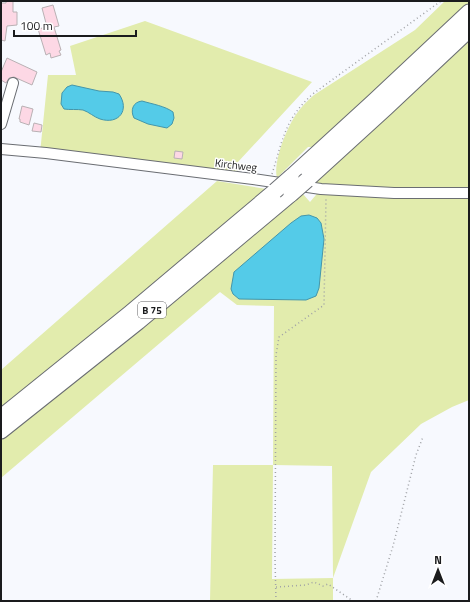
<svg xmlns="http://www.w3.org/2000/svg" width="470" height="602" viewBox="0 0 470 602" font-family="'Titillium Web',sans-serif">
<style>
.green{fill:#e2ecad;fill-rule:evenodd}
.water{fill:#54cbe8;stroke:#4396ab}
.building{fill:#fdd8e5;stroke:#b9b1b4}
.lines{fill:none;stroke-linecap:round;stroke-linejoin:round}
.minor-casing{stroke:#6a6d72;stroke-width:12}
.highway-casing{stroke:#6a6d72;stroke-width:17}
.path{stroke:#a0a2a6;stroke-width:1.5;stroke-dasharray:1 3;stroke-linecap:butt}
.minor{stroke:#fff;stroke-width:10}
.highway{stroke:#fff;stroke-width:15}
.highway-bridge-casing{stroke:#6a6d72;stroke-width:17;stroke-linecap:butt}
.highway-bridge{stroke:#fff;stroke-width:15}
.labels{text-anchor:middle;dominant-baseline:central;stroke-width:3;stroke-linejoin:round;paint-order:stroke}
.shield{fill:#fff;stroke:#5f5f61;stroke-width:1}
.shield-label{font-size:10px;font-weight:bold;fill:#1a1b1d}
.street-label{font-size:11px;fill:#1a1b1d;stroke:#fff}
</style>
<rect width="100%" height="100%" fill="#f7f9fe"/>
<g class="green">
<path d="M445,1H469V5L317,147H308L277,178C273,162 286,130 295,116C300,108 307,101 314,95L415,30Z"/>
<polygon points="145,21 312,82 237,163 238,177 40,153 48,75 76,75 70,46"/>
<path d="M469,36V400L452,407L421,424L371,472L333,578V601H210L213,465H273L274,306L237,305L220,292L1,478V439L303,194L310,202L321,189L313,184ZM273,465L332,466L333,578L272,579Z"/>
<polygon points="217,181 266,189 250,202 242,211 1,411 1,370"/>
</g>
<g class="water">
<path d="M72,85L99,91L113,92L119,94C130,110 119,125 100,119C94,117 89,112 83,110C77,109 70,110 64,109L61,104L62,93L67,87Z"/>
<path d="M142,101C152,104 165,106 173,112L174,118L172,124L167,128L148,124L134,118C130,110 133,102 142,101Z"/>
<polygon points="309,215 317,218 321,223 324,239 319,288 316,296 306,300 239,299 233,294 231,289 234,272 291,223 301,216"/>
</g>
<g class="building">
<polygon points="6,1 13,1 13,12 17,12 17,25 7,26 5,41 1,40 1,3 6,3"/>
<polygon points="53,5 59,26 54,27 61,50 59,51 61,55 51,58 50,53 46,55 38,29 47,27 42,8"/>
<polygon points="7,58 37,72 32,85 14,77 9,78 6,83 1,80 1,72"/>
<polygon points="22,106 33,109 29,125 20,122 20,119 19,119"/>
<polygon points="34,123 42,125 41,132 32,131"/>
<polygon points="175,151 183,152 182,159 174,158"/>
</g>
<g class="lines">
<g class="minor-casing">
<g id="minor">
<polyline points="1,124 13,83"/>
<polyline points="1,149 46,153 253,179 321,189 394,193 469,193"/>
</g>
</g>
<g class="highway-casing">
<g id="highway">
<polyline points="291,177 373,102 469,12"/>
<polyline points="307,180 386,108 469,30"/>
<polyline points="1,417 130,313 275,191"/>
<polyline points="1,431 138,322 291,194"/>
</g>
</g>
<g class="path">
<path d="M272,174C283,139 285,118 314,93L441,1"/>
<polyline points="276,587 306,585 314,582 323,586 328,584 353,601"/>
<polyline points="276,601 275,559 276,355 279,337 324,305 326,199"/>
<polyline points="376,601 393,546 416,455 423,437"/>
</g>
<use href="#minor" class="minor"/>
<use href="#highway" class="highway"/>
<g class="highway-bridge-casing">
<g id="highway-bridge">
<polyline points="275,191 291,177"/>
<polyline points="291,194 307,180"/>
</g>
</g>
<use href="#highway-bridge" class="highway-bridge"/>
</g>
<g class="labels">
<rect class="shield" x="138" y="302" width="28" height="16" rx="3"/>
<g class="shield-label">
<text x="152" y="310">B 75</text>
</g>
<g class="street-label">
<text transform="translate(236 165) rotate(7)">Kirchweg</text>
</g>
</g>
<rect width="470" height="602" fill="none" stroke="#1a1b1d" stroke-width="4"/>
<g transform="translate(438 570)" stroke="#ffffff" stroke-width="3" paint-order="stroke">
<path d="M0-3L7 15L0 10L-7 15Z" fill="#1a1b1d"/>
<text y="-6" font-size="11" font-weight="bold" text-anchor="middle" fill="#1a1b1d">N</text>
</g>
<path d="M14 30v6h122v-6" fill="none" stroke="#1a1b1d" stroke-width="2"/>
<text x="20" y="30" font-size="12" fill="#1a1b1d" stroke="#ffffff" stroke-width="3" paint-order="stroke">100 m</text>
</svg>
